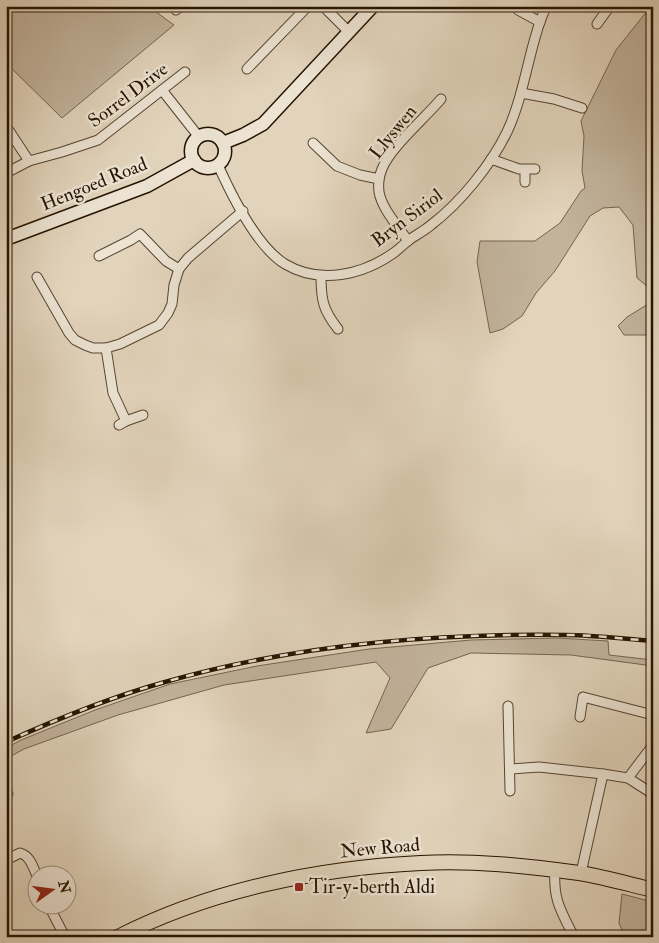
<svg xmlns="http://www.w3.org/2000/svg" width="659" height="943" viewBox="0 0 659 943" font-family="'IM FELL Double Pica',serif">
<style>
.green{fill:#c2b39c;stroke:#74644e}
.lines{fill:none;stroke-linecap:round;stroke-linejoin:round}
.street-casing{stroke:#554430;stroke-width:11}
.secondary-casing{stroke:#261401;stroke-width:15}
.primary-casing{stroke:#261401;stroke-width:16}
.street{stroke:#ece3d3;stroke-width:9}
.secondary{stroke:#ece3d3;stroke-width:12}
.primary{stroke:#e2d4bc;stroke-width:14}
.rail-casing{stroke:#261401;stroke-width:4.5}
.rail{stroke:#ece3d3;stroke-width:2.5;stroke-dasharray:8;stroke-linecap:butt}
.poi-dot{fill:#8f2418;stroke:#ece3d3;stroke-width:2}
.labels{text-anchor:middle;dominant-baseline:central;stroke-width:5;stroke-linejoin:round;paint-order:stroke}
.street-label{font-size:19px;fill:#261401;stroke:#ece3d3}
.poi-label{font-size:19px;fill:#261401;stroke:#ece3d3;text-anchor:start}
</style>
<rect width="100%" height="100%" fill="#e2d4bc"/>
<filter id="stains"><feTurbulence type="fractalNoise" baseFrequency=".004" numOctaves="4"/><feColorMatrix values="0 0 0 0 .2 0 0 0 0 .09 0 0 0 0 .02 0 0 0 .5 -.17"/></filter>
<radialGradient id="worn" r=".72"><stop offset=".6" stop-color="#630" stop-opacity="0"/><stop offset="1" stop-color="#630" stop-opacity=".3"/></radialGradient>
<g class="green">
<polygon points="6,6 148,6 174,25 62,118 6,63"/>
<polygon points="651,6 653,6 653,250 651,276 647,286 637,278 633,225 619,207 603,208 590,216 555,271 536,293 522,316 503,329 490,333 477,262 480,241 535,241 560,223 581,191 585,188 582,171 584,136 581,121 616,50"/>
<polygon points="653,301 653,331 649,335 624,335 618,326 627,317"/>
<polygon points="557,638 608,641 609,655 653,660 653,666 571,655 471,653 428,668 391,729 366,733 390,678 376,662 224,685 118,715 24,749 6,759 6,748 21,740 95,710 170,684 257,666 369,649 471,640"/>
<polygon points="622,894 653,902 653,937 625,937 619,923"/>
</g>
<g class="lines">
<g class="street-casing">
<g id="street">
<polyline points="323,6 349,32"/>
<polyline points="515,6 518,10 540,22"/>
<polyline points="176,10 181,6"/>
<polyline points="597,24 610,6"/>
<polyline points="247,69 308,6"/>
<polyline points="162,90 199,137"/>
<polyline points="521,93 554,99 582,108"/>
<polyline points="6,126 29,161"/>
<polyline points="313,143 337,166 360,175 379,179"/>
<polyline points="491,159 519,169 535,169"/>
<path d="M218,165C231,194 257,247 285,264C320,285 363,275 395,252C400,248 404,244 409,240C416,235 424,231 431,225C460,203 491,165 507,132C521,102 526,69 535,38C538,27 541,16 547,6"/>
<polyline points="6,173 29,161 62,152 98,140 185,72"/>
<polyline points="525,182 525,170"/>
<path d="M408,241C398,226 382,209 379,192C378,184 379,176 382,169C390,148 425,118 441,99"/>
<polyline points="99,256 131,240 140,234 166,261 179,269"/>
<path d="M321,276C321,300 323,310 338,329"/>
<polyline points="37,277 69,333 75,340 85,345 93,348 106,348 120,344 159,325 168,313 172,304 174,285 179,269 188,258 243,211"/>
<polyline points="106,348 113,393 126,421"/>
<polyline points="119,425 126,421 143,415"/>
<polyline points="508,706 510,791"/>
<polyline points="580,717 583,697 653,715"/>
<polyline points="511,769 539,767 603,774"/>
<polyline points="628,778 653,745"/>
<polyline points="6,794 8,794"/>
<path d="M6,860L20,853C31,856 33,868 38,878"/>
<path d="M555,870C553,900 561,911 574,937"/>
<polyline points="581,873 603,774 628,778 653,794"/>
<polyline points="49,906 65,937"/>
</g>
</g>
<g class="secondary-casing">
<g id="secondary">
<circle cx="208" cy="151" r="17"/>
<polyline points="223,143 243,135 263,124 373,6"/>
<polyline points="6,239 147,186 194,160"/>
</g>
</g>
<g class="primary-casing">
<path id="primary" d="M118,937C210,890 318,868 421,863C473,860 527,866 579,873C604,877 628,884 653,890"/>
</g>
<use href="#street" class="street"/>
<use href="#secondary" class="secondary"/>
<use href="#primary" class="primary"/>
<g class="rail-casing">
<path id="rail" d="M6,742C57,719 111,697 165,682C295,645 431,633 566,635C595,635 624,639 653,641"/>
</g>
<use href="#rail" class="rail"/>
</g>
<rect class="poi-dot" x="294" y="882" width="10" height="10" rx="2.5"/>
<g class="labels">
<g class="street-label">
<text transform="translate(128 95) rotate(-37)">Sorrel Drive</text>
<text transform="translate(393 132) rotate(-51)">Llyswen</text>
<text transform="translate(94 184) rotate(-22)">Hengoed Road</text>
<text transform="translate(407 218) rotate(-37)">Bryn Siriol</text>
<text transform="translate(380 848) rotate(-5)">New Road</text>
</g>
<g class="poi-label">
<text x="309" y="887">Tir-y-berth Aldi</text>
</g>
</g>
<rect width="659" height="943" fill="none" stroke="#e2d4bc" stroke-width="25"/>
<rect x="8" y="8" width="644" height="928" fill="none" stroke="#261401" stroke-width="2.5"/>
<rect x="12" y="12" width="634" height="918" fill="none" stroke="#261401"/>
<g transform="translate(52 890) rotate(76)"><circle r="24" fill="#ece3d3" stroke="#9d907f"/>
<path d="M0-4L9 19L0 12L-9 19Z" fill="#8f2418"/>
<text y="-8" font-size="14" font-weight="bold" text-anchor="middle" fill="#261401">N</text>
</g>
<rect width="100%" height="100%" filter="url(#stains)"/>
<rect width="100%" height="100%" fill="url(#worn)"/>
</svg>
